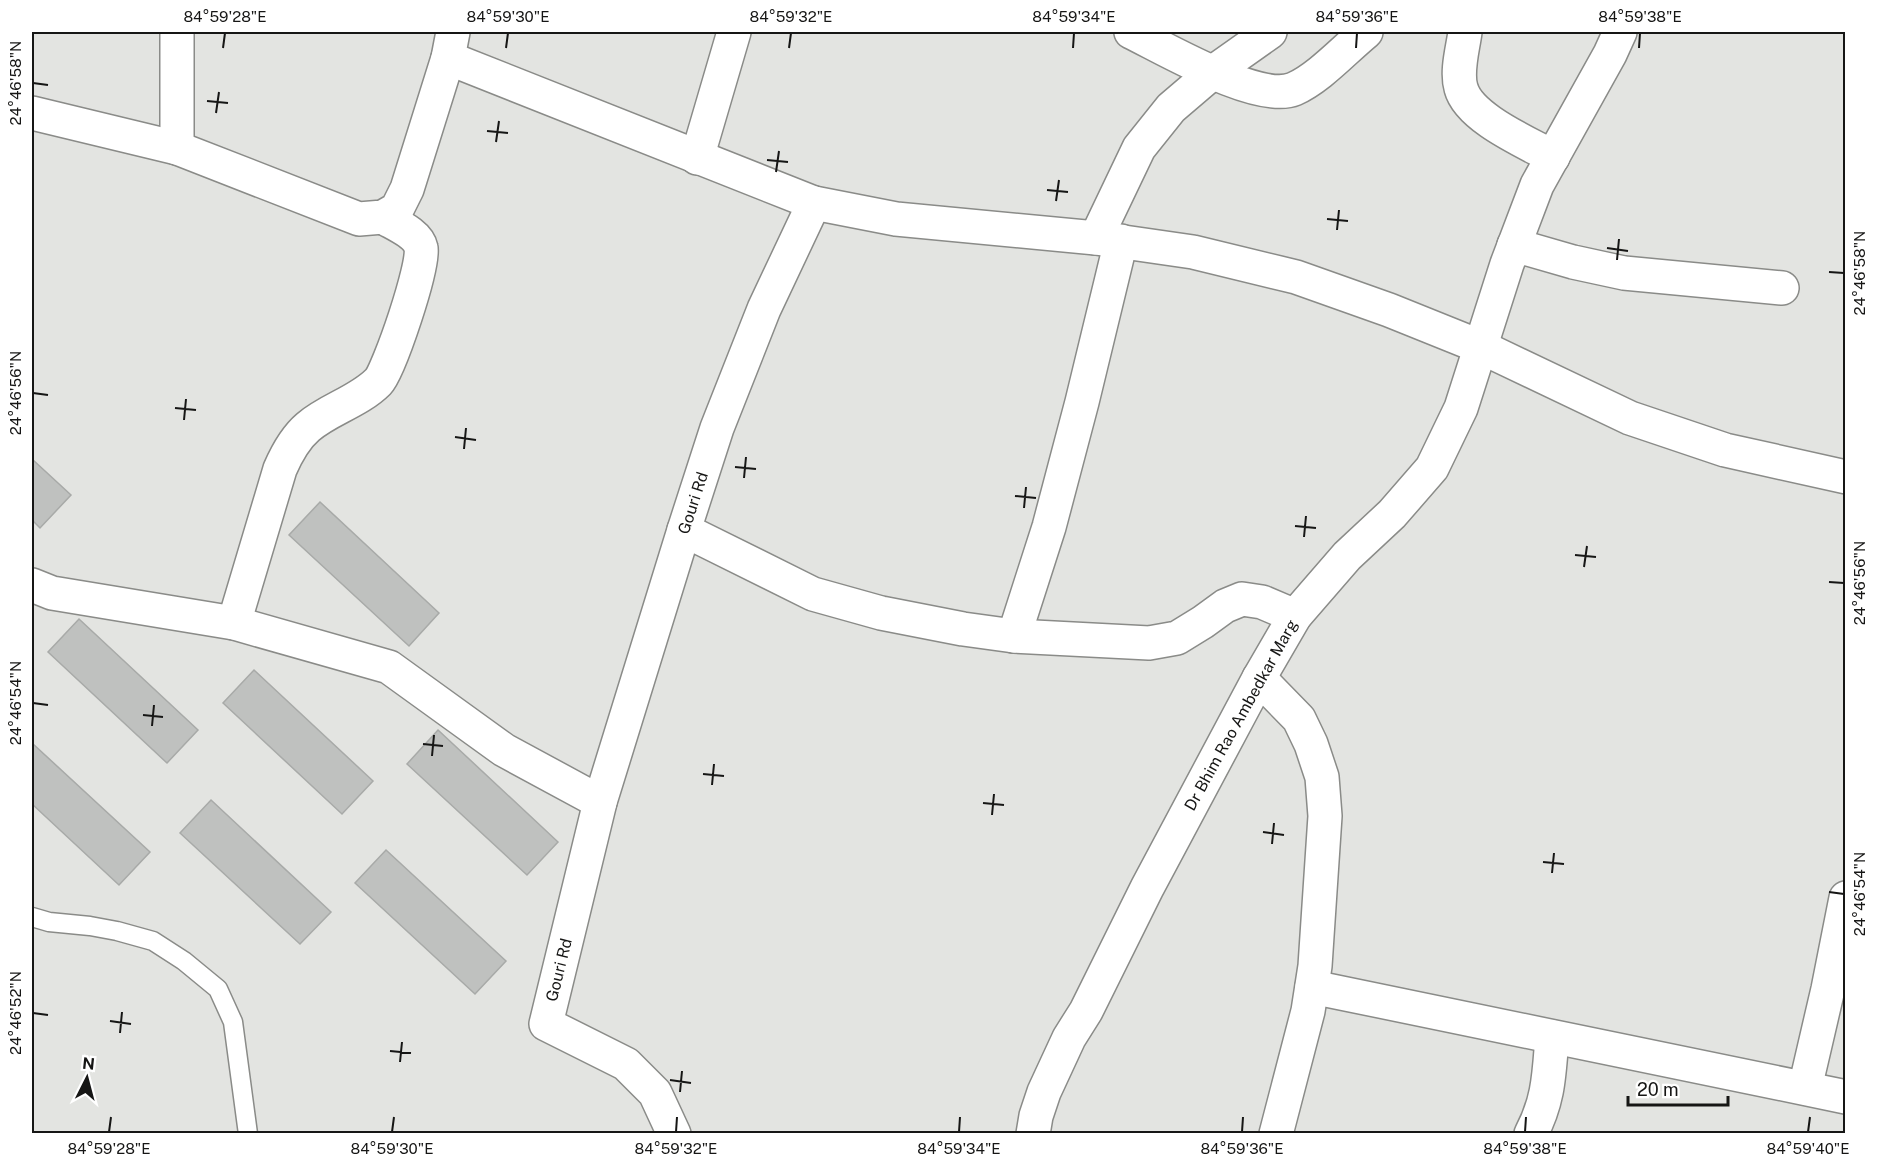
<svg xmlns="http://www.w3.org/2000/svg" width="1877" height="1165" viewBox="0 0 1877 1165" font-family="'Public Sans',sans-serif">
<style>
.building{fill:#bfc1bf;stroke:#a8aaa8;stroke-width:1.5}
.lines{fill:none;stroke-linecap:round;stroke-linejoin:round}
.lane-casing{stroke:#8a8b88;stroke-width:21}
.street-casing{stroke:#8a8b88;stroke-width:36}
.lane{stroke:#fff;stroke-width:18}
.street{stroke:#fff;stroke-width:33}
.ticks{fill:none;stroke:#161615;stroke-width:2}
.labels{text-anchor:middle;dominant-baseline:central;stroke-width:4.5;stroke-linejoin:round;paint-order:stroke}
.street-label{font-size:16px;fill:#161615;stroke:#fff}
.neatline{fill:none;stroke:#161615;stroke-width:2}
.ticks-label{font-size:15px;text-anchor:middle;fill:#161615}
</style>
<rect width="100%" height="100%" fill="#e3e4e1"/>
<g class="building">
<polygon points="32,459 71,495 40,528 32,520"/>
<polygon points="320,502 439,613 409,646 289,535"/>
<polygon points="79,619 198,730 167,763 48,652"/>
<polygon points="254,670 373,781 342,814 223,703"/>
<polygon points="438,730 558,842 527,875 407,764"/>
<polygon points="32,743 150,852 119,885 32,804"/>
<polygon points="211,800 331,912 300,944 180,833"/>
<polygon points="386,850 506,961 475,994 355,883"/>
</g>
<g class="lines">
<g class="lane-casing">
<polyline id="lane" points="32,917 49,922 90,926 117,931 153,941 184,961 218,989 233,1022 248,1134"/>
</g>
<g class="street-casing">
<g id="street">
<polyline points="177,32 177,148"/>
<path d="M1131,32C1164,48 1259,104 1294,89C1319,78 1344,50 1366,32"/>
<path d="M1465,32C1463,48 1456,71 1461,88C1469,118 1526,142 1553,157"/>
<polyline points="448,58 814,203 764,309 717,428 684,530 600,802 546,1024 626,1064 655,1093 674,1134"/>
<polyline points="32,113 177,148 359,219 383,217 397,209 407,189 448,58 453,32"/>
<polyline points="697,158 734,32"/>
<polyline points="814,203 896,219 1096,238 1193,252 1296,277 1389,310 1481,347 1630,418 1725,450 1846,477"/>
<polyline points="1096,238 1139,148 1171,108 1212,73 1270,32"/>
<polyline points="1514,245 1573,262 1624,273 1782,288"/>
<polyline points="684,530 813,594 881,613 963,629 1014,636 1149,643 1177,638 1203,622 1225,606 1242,599 1262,602 1295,616"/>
<polyline points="32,585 52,593 234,623 389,667 504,750 600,802"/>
<path d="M234,623L280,469C287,453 295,438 308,427C329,409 358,402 378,382C389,371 425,264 421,248C418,233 394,224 383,217"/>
<polyline points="1014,636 1049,527 1082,402 1121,241"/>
<polyline points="1259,678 1299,719 1311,744 1322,777 1325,816 1315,966 1308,1011 1276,1134"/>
<polyline points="1312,987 1846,1097"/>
<polyline points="1805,1088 1828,989 1846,898"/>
<polyline points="1033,1134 1036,1116 1044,1092 1069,1038 1086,1011 1147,888 1259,678 1295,616 1347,556 1392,514 1432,468 1461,408 1507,264 1537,185 1610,54 1620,32"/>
<path d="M1531,1134C1549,1100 1549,1074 1552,1037"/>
</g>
</g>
<use href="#lane" class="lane"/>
<use href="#street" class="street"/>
</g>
<path class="ticks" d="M223,48L225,33M506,48L508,33M789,48L791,33M1073,48L1074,33M1356,48L1357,33M1639,48L1640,33M33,83L48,85M207,101L228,103M216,113L219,92M487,131L508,133M496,142L499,121M767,160L788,162M776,172L779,151M1047,190L1068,192M1056,201L1059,180M1327,219L1348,221M1337,230L1339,210M1607,248L1628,251M1617,260L1619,239M1829,272L1844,273M33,393L48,395M175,408L196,410M184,420L186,399M455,437L476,440M464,449L466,428M735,467L756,469M744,478L746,457M1015,496L1036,498M1024,508L1026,487M1295,526L1316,528M1304,537L1306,516M1575,555L1596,557M1584,567L1587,546M1829,582L1844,583M33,703L48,705M143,715L163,717M152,726L154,705M423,744L443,746M432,756L434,735M703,774L724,776M712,785L714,764M983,803L1004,805M992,815L994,794M1263,832L1284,835M1272,844L1274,823M1543,862L1564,864M1552,873L1554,853M1829,892L1844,894M33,1013L48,1015M110,1021L131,1024M120,1033L122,1012M390,1051L411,1053M400,1062L402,1042M670,1080L691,1083M680,1092L682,1071M109,1132L111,1117M392,1132L394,1117M676,1132L677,1117M959,1132L960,1117M1242,1132L1243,1117M1525,1132L1526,1117M1808,1132L1810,1117"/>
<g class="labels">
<g class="street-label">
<text transform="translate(693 503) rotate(-72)">Gouri Rd</text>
<text transform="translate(1241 715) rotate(-61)">Dr Bhim Rao Ambedkar Marg</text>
<text transform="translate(559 970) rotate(-76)">Gouri Rd</text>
</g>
</g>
<rect width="1877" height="1165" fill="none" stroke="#ffffff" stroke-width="66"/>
<g transform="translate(87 1078) rotate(6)" stroke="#ffffff" stroke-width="4.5" paint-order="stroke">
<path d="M0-4.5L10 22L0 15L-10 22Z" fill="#161615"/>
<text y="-9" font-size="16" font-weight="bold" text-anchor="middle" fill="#161615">N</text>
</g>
<path d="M1628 1096v9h100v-9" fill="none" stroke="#161615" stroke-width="3"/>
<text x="1637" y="1096" font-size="18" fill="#161615" stroke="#ffffff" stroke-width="4.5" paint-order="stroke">20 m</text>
<rect x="33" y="33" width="1811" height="1099" class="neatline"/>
<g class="ticks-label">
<text x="225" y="22">84°59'28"E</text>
<text x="508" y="22">84°59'30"E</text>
<text x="791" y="22">84°59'32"E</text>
<text x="1074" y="22">84°59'34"E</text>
<text x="1357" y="22">84°59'36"E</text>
<text x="1640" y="22">84°59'38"E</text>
<text transform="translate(16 83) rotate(-90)" y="5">24°46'58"N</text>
<text transform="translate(1860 273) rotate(-90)" y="5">24°46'58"N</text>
<text transform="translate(16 393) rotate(-90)" y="5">24°46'56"N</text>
<text transform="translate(1860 583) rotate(-90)" y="5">24°46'56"N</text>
<text transform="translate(16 703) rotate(-90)" y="5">24°46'54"N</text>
<text transform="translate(1860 894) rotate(-90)" y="5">24°46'54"N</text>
<text transform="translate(16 1013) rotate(-90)" y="5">24°46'52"N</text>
<text x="109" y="1154">84°59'28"E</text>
<text x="392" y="1154">84°59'30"E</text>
<text x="676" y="1154">84°59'32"E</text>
<text x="959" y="1154">84°59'34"E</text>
<text x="1242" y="1154">84°59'36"E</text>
<text x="1525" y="1154">84°59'38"E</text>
<text x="1808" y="1154">84°59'40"E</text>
</g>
</svg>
